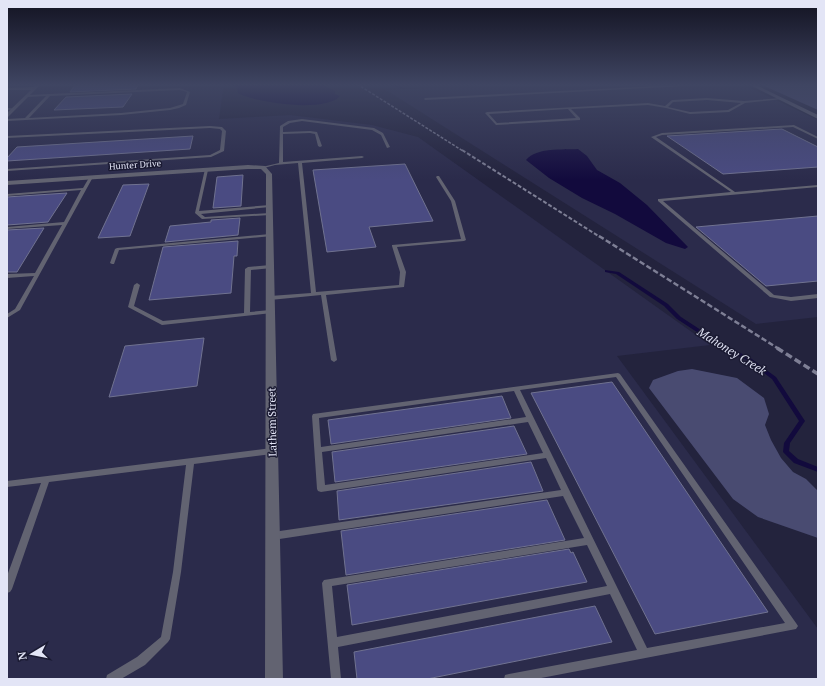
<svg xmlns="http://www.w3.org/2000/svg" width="825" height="686" viewBox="0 0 825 686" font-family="'PT Serif',serif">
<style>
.built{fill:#2b2b4b}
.green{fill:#494b71}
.water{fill:#120a3d}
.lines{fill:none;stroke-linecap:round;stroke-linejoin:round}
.stream{fill:#120a3d;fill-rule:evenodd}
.building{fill:#4a4b82;stroke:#707290}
.lane{fill:#626371;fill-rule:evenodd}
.street{fill:#626371;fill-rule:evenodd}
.rail-far3{stroke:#7e7f95;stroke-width:1.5;stroke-dasharray:3 1.5;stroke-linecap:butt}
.rail-far2{stroke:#7e7f95;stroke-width:2;stroke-dasharray:4 2;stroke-linecap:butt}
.rail-far1{stroke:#7e7f95;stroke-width:2.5;stroke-dasharray:5.5 2.5;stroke-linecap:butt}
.rail{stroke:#7e7f95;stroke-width:3.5;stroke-dasharray:7 3.5;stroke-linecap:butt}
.labels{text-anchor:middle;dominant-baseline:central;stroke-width:3;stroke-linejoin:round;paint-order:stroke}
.far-street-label{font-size:9px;fill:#e3e5f6;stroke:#1a1a32}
.street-label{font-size:11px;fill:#e3e5f6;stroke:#1a1a32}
.water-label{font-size:12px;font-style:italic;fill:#dfe1f3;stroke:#1a1a32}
</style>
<rect width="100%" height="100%" fill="#23233d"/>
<g class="built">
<polygon points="7,84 224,84 219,119 290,115 372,125 418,137 710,345 617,356 818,629 818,679 7,679"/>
<polygon points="507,84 742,84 818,120 818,317 756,324 386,90"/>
</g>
<g class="green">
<polygon points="760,84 818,84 818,110"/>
<polygon points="692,369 737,378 764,398 769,414 765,425 771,440 781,458 793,472 806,479 818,491 818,538 758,517 733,499 649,388 653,380 678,371"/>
</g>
<g class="water">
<path d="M232,84H322L335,91V94L340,96C326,113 255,103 238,93L237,88Z"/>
<path d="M578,149L587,156L597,170L620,183L647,205L688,247L685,249L666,243L615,214L582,198L549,178L526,160C537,147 562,150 578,149Z"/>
</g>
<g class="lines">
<g class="stream">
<polygon points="384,84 390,84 405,88 404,89"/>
<polygon points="605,270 619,272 668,304 681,317 727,347 749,357 776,377 805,421 790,443 789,451 798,459 818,467 818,472 794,463 783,452 784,443 799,421 772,379 745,359 723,349 677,319 664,306 616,274 605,272"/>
</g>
</g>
<g class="building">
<polygon points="76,84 138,84 136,89 70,92"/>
<polygon points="132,94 123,107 54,110 66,97"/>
<polygon points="782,129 818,147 818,167 723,174 667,136"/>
<polygon points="193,136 190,149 7,161 7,158 17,147"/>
<polygon points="405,164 433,221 369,227 376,247 327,252 313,170"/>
<polygon points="243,175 241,206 213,208 217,177"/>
<polygon points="149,184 130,236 98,238 123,185"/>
<polygon points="67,193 48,222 7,225 7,197"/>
<polygon points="818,216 818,281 766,286 696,227"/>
<polygon points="240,218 238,235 165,242 170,226 211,222 211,220"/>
<polygon points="44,228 17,272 7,272 7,230"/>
<polygon points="238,241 237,256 234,256 231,293 149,300 163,247"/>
<polygon points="204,338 197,386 109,397 125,346"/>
<polygon points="612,382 768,612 655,634 531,393"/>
<polygon points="502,396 511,418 331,444 328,420"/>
<polygon points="514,426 527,454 335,482 332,452"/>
<polygon points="531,462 543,491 339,520 337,491"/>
<polygon points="547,500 565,540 346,575 341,531"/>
<polygon points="569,549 571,553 573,552 587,582 352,625 347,585"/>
<polygon points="595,606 612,642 427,679 357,679 354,652"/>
</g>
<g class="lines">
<g class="lane">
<polygon points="7,84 12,84 7,86"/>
<polygon points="696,84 721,84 425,100 424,99 425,98"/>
<path d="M180,88L190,92L186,105L179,108L170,110L121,115L7,121V119L25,118L46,96L26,97L27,95ZM180,90L187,92L183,104L170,108L121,113L29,118L50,96Z"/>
<path d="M707,98L744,101L781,98L782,99L745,103L729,112L690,114L666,108L648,105L571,109L580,118V120L496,125L485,113L487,112L648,103L665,106L672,100ZM707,100L741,103L728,110L690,112L668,107L673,102ZM568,109L576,118L497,123L489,114Z"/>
<polygon points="7,108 16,109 7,110"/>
<polygon points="302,119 374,128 383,133 390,147 387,148 381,135 372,130 302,121 290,123 283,127 283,132 310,131 317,132 322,146 320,147 318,146 315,134 310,133 283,134 283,162 362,156 364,157 362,158 302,163 316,292 399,285 400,272 392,246 392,245 461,239 451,201 436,177 437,176 439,176 455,201 466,240 464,241 397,247 406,272 404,287 326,295 337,360 334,362 331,360 321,295 270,300 267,298 270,296 311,293 298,163 275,165 264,168 262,167 279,163 280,126 288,121"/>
<polygon points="794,125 818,137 818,139 793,127 662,135 656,137 735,192 818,185 818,187 663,201 774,295 791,297 818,294 818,298 791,301 770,297 658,201 658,199 659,199 731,192 651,137 662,133"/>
<polygon points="210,126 222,127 226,131 224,151 211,157 7,171 7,169 210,155 220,150 222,131 220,129 210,128 7,138 7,136"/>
<polygon points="205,169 208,170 199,211 270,205 272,206 270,207 201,214 205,217 270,213 272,214 270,215 202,219 195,213"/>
<polygon points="90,176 93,177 20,310 7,318 7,314 15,309 34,276 7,278 7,274 35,273 62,225 7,229 7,227 64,222 81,190 7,196 7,194 83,188"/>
<polygon points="270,234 272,235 272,236 119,250 114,264 112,264 110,263 115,249 117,248"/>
<polygon points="270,265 273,267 272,268 251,270 250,312 270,310 272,311 273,312 272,313 162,325 128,307 134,285 137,283 140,285 134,306 163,321 244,313 245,269 248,267"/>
<path d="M618,373L620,374L796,623L798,626L796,629L536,679H504L505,675L509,674L637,650L610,594L338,647L341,679H331L322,583L324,580L584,538L563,496L273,540L270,539L269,536L270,533L273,532L561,490L546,458L321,492L318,491L317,489L312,416L313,414ZM616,377L785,623L647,648L520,390ZM514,391L526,417L321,447L319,418ZM528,422L543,453L325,485L322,452ZM587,545L607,586L337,637L332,586Z"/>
<polygon points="272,448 275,449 276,451 275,453 272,454 194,464 181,572 170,639 168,642 145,665 121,679 106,679 107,675 137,657 161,637 173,572 186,465 49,482 12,589 10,592 7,593 7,576 41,483 7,487 7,481"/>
</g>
<g class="street">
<polygon points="36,84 41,84 7,118 7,113 31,90 7,90 7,88 34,87"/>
<polygon points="748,84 754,84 818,115 818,119"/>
<polygon points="248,165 265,166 272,174 283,679 265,679 266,174 261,169 248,169 7,185 7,181"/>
</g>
<polyline class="rail-far3" points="357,84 463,151"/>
<polyline class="rail-far2" points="462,150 600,237"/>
<polyline class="rail-far1" points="599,236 779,349"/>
<polyline class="rail" points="777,348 818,374"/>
</g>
<linearGradient id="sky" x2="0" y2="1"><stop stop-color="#131322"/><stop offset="0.47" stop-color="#3f4562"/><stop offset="1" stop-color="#3f4562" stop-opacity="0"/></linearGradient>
<rect width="825" height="180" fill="url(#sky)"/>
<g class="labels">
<g class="far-street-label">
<text transform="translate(135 165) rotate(-4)">Hunter Drive</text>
</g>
<g class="street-label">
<text transform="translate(272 422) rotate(-91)">Lathem Street</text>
</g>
<g class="water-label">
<text transform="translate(732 351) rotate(32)">Mahoney Creek</text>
</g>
</g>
<rect width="825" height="686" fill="none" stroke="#e3e5f6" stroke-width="16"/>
<g transform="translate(32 654) rotate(260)" stroke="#1a1a32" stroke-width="3" paint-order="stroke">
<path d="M0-3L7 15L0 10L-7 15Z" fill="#e3e5f6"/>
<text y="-6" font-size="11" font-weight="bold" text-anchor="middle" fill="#e3e5f6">N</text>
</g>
</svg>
